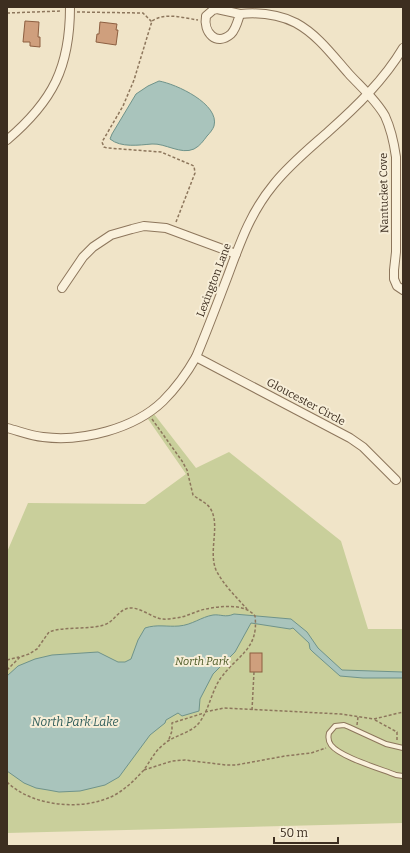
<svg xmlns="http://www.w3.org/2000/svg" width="410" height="853" viewBox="0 0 410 853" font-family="Bitter,serif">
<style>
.green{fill:#c9cf9b}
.water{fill:#a9c4bc;stroke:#6f938a}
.building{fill:#cf9f7d;stroke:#8d5f41}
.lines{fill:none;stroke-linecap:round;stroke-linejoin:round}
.lane-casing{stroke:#8d765c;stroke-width:6}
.street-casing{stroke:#8d765c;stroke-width:10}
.path{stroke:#8d765c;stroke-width:1.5;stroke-dasharray:3 2;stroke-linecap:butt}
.lane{stroke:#faf1dc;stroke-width:4}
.street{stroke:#faf1dc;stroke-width:8}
.labels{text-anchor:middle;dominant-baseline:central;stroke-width:4;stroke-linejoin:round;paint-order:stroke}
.street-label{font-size:11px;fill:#3d2e20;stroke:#f7eed8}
.park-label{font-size:11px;font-style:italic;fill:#4d5a26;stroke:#f7eed8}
.water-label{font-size:12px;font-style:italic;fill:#2f5d5a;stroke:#f7eed8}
</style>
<rect width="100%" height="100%" fill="#f0e4c8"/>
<polygon class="green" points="154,414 196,468 229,452 341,541 368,629 403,629 403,823 7,833 7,552 28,503 145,504 186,474 148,419"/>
<g class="water">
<path d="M159,81C176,84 220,104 214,126C213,129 210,133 207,136C204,140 200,146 194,149C181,155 165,143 152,144C139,145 121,148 110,139L112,134L136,94L148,86Z"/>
<path d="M234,614L291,619L307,632L318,648L342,670L403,672V678H363L340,676L313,652L310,649L309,643L293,628L290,629L251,623L235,652L213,674L200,699L199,711L182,716L178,713L166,720L165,723L150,735L119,777L105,785L80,791L59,792L48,790L36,788L24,783L7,771V676L18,666L35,659L52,655L98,652L118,662H125L131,659L138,640L145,628C157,624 167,627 179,626C192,625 201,617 213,615C221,614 225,618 234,614Z"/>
</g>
<g class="building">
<polygon points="25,21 39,22 38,37 40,37 40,47 30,46 30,42 23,42"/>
<polygon points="100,22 117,24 116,30 118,30 116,45 96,42 97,34 99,34"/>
<rect x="250" y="653" width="12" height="19"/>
</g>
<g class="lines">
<g class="lane-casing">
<path id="lane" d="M403,748L386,744L349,727L344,725L335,726L329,733C328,737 328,741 331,745C340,757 381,769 396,775L403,776"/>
</g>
<g class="street-casing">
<g id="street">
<path d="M217,9L240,14C238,20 236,29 231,34C216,47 203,32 206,16L213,10Z"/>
<path d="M240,14C260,12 278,14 296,23C318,35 333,56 349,74C361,87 376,100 385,116C391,129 394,143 396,157V252L394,270V279L397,286L403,290"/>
<path d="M7,140C53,101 70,67 70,7"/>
<polyline points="62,288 83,257 93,247 111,235 132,229 144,226 166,228 236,254"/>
<polyline points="196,357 350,438 363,447 396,480"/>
<path d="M7,428C19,431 31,436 43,437C82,442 134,429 163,401C176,388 187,373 196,357C207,331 217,304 227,278C240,243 250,213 274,184C290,164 310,148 329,131C356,107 384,80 403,48"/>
</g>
</g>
<g class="path">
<polyline points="77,12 143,13 152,22"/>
<polyline points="7,13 61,11"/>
<path d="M176,222L195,173L194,166L161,152L107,148L104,147L102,142L123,106L134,80L152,21C165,12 184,18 198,20"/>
<path d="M152,419L182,461L187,470L193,495C199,500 206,502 210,508C221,524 208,551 216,570C223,584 236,597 247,609"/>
<polyline points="7,660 19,657"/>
<path d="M7,670L20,657L29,654L37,649L49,632C65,626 87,630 104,625C114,622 118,610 129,608C138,607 149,615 158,618C164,620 170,619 176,618C187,617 195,611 206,609C220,606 245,603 255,616C259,650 237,655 220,679C211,693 209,710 199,723C190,734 173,735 163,745C154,752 150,762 143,771C137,777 132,783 125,788C96,813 34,809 7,782"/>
<polyline points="252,710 254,672"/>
<polyline points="205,712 224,708 341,714 374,719 403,712"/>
<polyline points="375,720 397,732 397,741"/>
<polyline points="357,725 358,717"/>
<polyline points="169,739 172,731 172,723 204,713"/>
<polyline points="144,770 172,761 185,760 226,765 236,765 285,756 311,753 326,748"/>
</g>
<use href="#lane" class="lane"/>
<use href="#street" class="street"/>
</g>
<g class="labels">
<g class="street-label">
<text transform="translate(384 193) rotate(-91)">Nantucket Cove</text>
<text transform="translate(214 280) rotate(-69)">Lexington Lane</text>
<text transform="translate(306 402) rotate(28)">Gloucester Circle</text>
</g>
<g class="park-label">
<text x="202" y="661">North Park</text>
</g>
<g class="water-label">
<text x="75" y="722">North Park Lake</text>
</g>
</g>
<rect width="410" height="853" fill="none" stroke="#3d2e20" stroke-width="16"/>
<path d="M274 837v6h64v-6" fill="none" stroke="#3d2e20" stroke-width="2"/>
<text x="280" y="837" font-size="12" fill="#3d2e20" stroke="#f7eed8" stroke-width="3" paint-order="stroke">50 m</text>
</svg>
